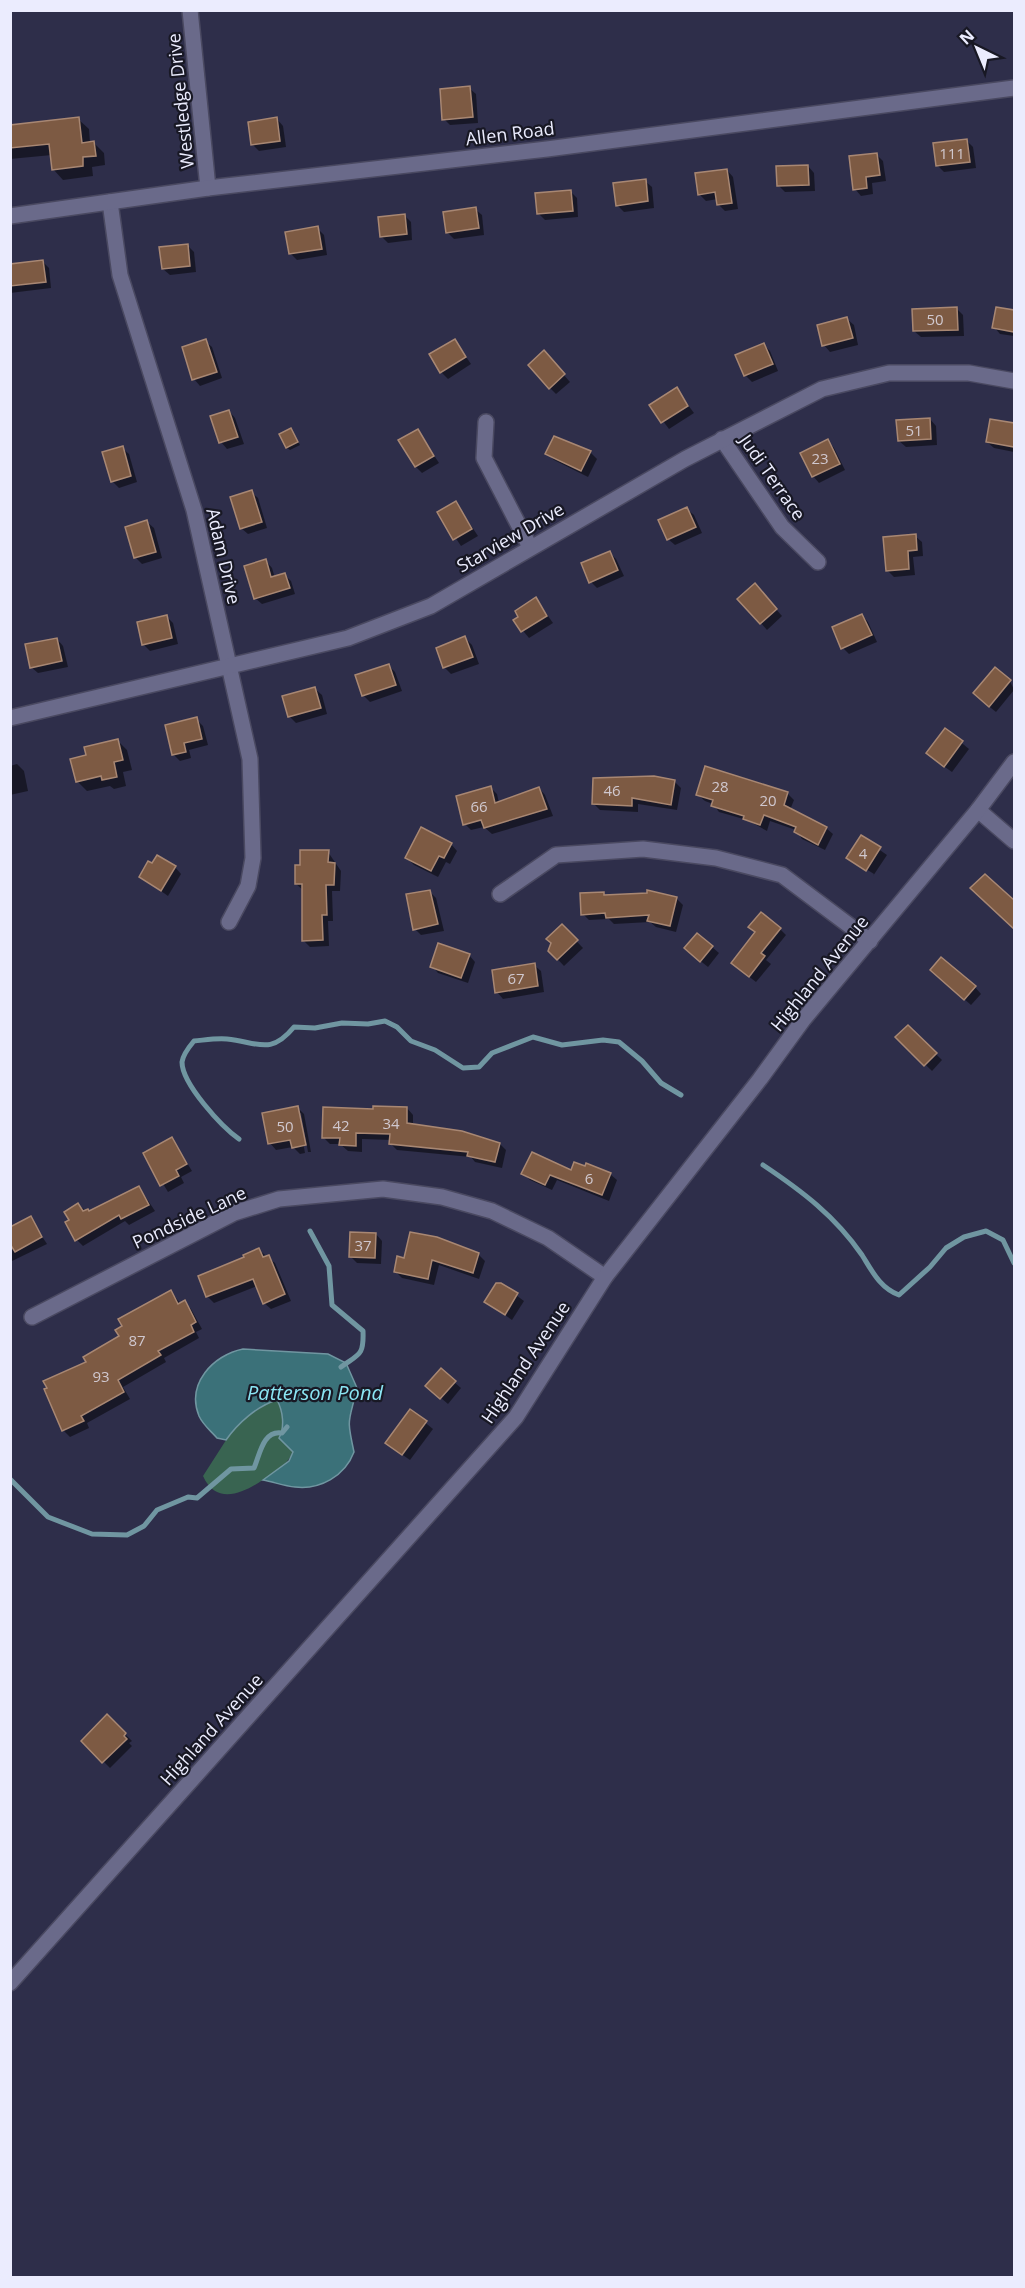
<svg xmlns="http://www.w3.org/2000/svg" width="1025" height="2288" viewBox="0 0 1025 2288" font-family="'Open Sans',sans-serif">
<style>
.green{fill:#396451}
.water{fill:#3b7179;stroke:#7096a1;stroke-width:1.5}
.shadow{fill:#0007}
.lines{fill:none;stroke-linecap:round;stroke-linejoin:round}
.stream{stroke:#7096a1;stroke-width:5}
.building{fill:#7d5a43;stroke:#a88773;stroke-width:1.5}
.minor-casing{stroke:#4a4961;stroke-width:18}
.minor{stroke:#6a6a8a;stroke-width:15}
.labels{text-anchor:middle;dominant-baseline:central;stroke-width:4.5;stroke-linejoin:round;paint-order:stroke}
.number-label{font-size:15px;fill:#d0c8cf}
.street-label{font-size:18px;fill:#ebecfe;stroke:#181824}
.water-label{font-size:20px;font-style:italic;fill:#8be5f3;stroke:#181824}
</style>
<rect width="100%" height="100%" fill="#2e2e4a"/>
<path class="green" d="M277,1400C283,1411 285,1427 280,1438L293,1451C288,1464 281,1467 270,1475C249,1490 218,1509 203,1476L237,1423L268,1403Z"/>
<path class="water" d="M243,1349L328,1354L346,1363L357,1388C349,1423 346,1416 354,1452C345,1476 320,1490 295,1487C284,1486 274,1482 263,1480L289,1461L293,1452L279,1438C285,1427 283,1411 277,1400C257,1406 238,1423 226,1440L217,1438C211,1431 203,1425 199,1416C186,1384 213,1355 243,1349Z"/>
<g class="shadow">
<polygon points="469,88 476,94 478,123 450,125 444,119"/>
<polygon points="78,119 89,129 90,143 94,143 104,153 105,165 92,167 93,176 63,180 53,169 52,155 10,159 10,126"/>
<polygon points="277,119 283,126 286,147 259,151 253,145"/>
<polygon points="967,141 973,147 976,168 944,172 937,165"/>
<polygon points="877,155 883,161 886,181 872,183 873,194 861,196 855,189"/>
<polygon points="808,166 814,173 815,191 785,192 779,186"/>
<polygon points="727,170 733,177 738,209 725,211 718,204 718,199 706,201 699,194"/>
<polygon points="645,181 652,187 654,208 624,212 617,205"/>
<polygon points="570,191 577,198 578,217 545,220 538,213"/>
<polygon points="475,209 482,215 484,235 454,239 447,232"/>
<polygon points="404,215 411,222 412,240 388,243 381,236"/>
<polygon points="317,228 324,235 327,255 297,260 291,254"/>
<polygon points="188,246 194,252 196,272 170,275 163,269"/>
<polygon points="42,261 49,268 51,288 10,293 10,266"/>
<polygon points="957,309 963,315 964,336 921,337 914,331"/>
<polygon points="997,309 1014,312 1014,336 1000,334 994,327"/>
<polygon points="847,319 854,325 858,345 830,352 824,345"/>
<polygon points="205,341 212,347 222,378 200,386 194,379"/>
<polygon points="455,341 471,364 448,379 441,372"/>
<polygon points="764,345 770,351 778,371 752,382 745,375"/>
<polygon points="550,359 570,382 556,394 550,388"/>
<polygon points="676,389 694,413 669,429 651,405"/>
<polygon points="229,411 235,418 244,444 227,449 221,442"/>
<polygon points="930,419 936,426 937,445 906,447 899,441"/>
<polygon points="991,421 1014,425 1014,452 994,448 987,442"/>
<polygon points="291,430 300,445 290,450 287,448"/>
<polygon points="418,431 439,463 422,473 416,467"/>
<polygon points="828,441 834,448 845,470 819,483 813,476"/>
<polygon points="122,448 129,454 137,482 119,488 112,481"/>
<polygon points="590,452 597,459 588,477 554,460 547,453"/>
<polygon points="251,492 258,498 267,528 248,534 241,528"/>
<polygon points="456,503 478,536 461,546 439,513"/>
<polygon points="687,509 694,515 702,533 675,545 668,539"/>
<polygon points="147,522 154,528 162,558 142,564 135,557"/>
<polygon points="915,536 922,542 923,556 913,557 915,575 894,577 887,570"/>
<polygon points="609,552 616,559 624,576 597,588 591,582"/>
<polygon points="266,561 272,568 275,578 285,575 291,581 295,594 262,604 255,598"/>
<polygon points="761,592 782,616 767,630 761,623"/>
<polygon points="536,599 553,623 529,638 515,621"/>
<polygon points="862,615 868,622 877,642 849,654 843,648"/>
<polygon points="167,617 173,623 178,644 150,651 143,644"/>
<polygon points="465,638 472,645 479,664 451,674 445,668 438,649"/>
<polygon points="57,639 63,646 68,667 38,673 31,667"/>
<polygon points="389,666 395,672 402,691 370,702 363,695"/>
<polygon points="1010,681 1014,690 996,712 981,700"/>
<polygon points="315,689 322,695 327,714 296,723 289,716"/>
<polygon points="196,719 203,726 208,745 189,750 191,758 180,761 173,754"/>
<polygon points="946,730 969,749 952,772 935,760"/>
<polygon points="117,740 127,750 132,770 123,772 126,786 114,789 110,786 87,791 77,781 87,756"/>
<polygon points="17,764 24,771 28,791 10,795 10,766"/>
<polygon points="706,768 788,794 794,800 790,810 826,828 833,834 825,850 802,839 796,830 770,821 767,831 747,820 719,812 713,804 705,801 698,795"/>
<polygon points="674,781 681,788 677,810 638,804 638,812 600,810 594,804"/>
<polygon points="490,787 497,794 499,803 539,788 545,795 553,816 492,834 484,827 471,830 465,824"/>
<polygon points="861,837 887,855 873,876 874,874 848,858"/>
<polygon points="451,844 457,851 450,864 446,862 438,877 414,865 407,858"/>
<polygon points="328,852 341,871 340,891 332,891 333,921 328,921 329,946 310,947 304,941 303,890 296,884 301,866"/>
<polygon points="175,867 181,874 168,896 141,877"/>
<polygon points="429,891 436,898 444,931 421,935 415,929"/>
<polygon points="648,891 677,899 683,905 676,932 656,927 650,922 614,924 609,919 589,920 583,914 603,894 606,897 648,894"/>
<polygon points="562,926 583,948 564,966 550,951"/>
<polygon points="780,929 786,935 766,960 771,964 756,982 739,969"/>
<polygon points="712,947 719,953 708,967 693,955"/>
<polygon points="469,955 475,962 468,983 438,973 432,966"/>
<polygon points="534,965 541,971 544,992 503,999 497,992"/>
<polygon points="938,976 975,987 981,994 971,1005"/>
<polygon points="908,1027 942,1060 932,1071 897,1037"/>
<polygon points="298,1108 304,1114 311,1152 308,1152 301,1113 298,1113 305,1153 300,1154 293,1147 276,1150 270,1143"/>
<polygon points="407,1108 413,1115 413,1126 500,1144 506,1150 502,1168 475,1162 471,1157 397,1150 391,1144 391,1140 362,1139 362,1152 348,1151 340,1144 330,1144 323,1137 324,1109"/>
<polygon points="172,1139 192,1171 181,1177 184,1183 168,1192 145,1154"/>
<polygon points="572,1172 610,1174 617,1180 609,1201 557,1180 552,1190 530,1180 523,1173"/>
<polygon points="139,1187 155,1211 129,1225 125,1221 83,1246 77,1240 71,1220 78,1205 90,1213"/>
<polygon points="30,1218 47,1244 10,1262 10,1228"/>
<polygon points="376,1234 382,1241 381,1264 357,1263 351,1257"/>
<polygon points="259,1250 275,1263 291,1301 271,1309 264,1303 257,1286 214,1303 207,1296 246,1258"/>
<polygon points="478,1254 485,1261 479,1279 439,1265 434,1285 402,1278 395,1271 405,1260"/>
<polygon points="501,1284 524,1301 512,1320 486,1302"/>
<polygon points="171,1292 181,1304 185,1302 191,1309 202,1329 196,1332 199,1338 164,1358 166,1362 123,1387 130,1399 87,1423 89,1428 70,1437 63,1430 46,1390 121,1337"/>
<polygon points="454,1382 461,1388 448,1404 434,1392"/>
<polygon points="411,1411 433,1429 410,1460 394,1449"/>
<polygon points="107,1716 132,1741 129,1743 132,1746 110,1768 83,1741"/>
</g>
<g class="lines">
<g class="stream">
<path d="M239,1139C222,1127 182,1084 182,1062C183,1054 189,1047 194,1041C205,1040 216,1038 227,1039C258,1042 270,1056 294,1027L315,1028L342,1023L368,1024L385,1021L397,1027L411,1041L435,1050L463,1068L479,1067L492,1053L533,1037L562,1045L603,1040L619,1042L642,1061L661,1083L681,1095"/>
<path d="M763,1165C802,1191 835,1216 862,1255C872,1271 880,1288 899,1295L930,1267L946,1248L964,1237L986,1231L1003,1240L1014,1263"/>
<path d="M310,1231L329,1266L332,1305L363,1331C364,1356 359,1354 341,1367"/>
<path d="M10,1479L48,1517L92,1534L127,1535L144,1526L157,1510L188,1497L197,1498L231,1469L254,1468C260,1454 263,1430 282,1433L287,1427"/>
</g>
</g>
<g class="building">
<polygon points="470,86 473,117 442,120 440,89"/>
<polygon points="79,117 82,143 94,141 96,156 83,157 83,166 52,170 49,144 10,148 10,125"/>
<polygon points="277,117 280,141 251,145 248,122"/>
<polygon points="967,139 970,162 936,166 933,143"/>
<polygon points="877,153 880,175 866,177 867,188 853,190 849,156"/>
<polygon points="808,165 809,185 777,186 776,166"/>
<polygon points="727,169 732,203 717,205 715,192 698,195 695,173"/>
<polygon points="646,179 648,201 616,206 613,183"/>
<polygon points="571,190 573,211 537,214 535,193"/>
<polygon points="476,207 479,228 446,233 443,212"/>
<polygon points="405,214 407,234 380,237 378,217"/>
<polygon points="318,226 322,249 289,254 285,232"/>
<polygon points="188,244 190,266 162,269 159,247"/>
<polygon points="43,260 46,282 10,286 10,264"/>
<polygon points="957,307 958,330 913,331 912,309"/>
<polygon points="996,307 1014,310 1014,332 992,328"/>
<polygon points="847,317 853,338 822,346 817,325"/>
<polygon points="206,339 217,372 192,380 182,347"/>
<polygon points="455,339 466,357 440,373 429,354"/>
<polygon points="764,343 773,364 744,376 735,355"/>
<polygon points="544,350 565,374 549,389 528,365"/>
<polygon points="677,387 688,406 661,423 649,405"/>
<polygon points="229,410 238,437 219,443 210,416"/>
<polygon points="930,418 931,439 898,441 896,420"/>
<polygon points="990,419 1014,423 1014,447 986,442"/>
<polygon points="291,428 298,442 286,448 279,434"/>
<polygon points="418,429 434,456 415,467 398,440"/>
<polygon points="554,436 591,451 581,471 545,454"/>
<polygon points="828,439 840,464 812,477 800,453"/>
<polygon points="123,446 131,476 111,482 102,452"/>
<polygon points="252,490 262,522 240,529 230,497"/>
<polygon points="456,501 472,529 453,540 437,512"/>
<polygon points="687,507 696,527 667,540 658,520"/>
<polygon points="147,520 156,552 134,558 125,527"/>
<polygon points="916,534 917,550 908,551 909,569 886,571 883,537"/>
<polygon points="610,551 618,570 589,583 581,563"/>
<polygon points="266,559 271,577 285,573 290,588 254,599 244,566"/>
<polygon points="755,583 777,609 760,624 737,599"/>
<polygon points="536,597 547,616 521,632 513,620 518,617 515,611"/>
<polygon points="862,614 872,635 841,649 832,627"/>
<polygon points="167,615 172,638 142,645 137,622"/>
<polygon points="465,636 473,657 443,668 436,648"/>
<polygon points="57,638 62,661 30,668 25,644"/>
<polygon points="389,664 396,685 362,696 355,675"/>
<polygon points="995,667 1011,680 989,707 973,693"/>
<polygon points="315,687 321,708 288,717 282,696"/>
<polygon points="197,717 202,739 184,743 186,752 172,755 165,725"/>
<polygon points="945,728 963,741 944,767 926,753"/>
<polygon points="118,739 123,760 114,762 117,777 102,780 101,776 76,782 70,759 86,755 84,747"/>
<polygon points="705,766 788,792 784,805 827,827 818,845 794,832 796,827 764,815 760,825 743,819 744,816 711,806 713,800 696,795"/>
<polygon points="654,776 675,780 671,805 632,798 632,806 592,804 593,778"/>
<polygon points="491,786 495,803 539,787 547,809 484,828 481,820 463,825 456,796"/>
<polygon points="421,827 452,843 444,858 439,856 431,871 405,858"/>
<polygon points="861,835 881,847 866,871 846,858"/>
<polygon points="300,850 329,850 328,862 335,863 334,885 326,885 327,915 322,915 323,940 302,941 302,884 295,884 295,865 300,865"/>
<polygon points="157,855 176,866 161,891 139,877 148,861 152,863"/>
<polygon points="985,874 1014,900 1014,929 970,888"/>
<polygon points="430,890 438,924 413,930 406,894"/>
<polygon points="647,890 677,897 670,926 647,921 649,915 606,918 605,913 581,915 580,893 604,892 604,895 647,893"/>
<polygon points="761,912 781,928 761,953 765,956 749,977 731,963 755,932 748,927"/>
<polygon points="562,924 578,940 557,960 548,951 551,943 546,939"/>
<polygon points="697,933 713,946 700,962 684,948"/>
<polygon points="438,943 470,954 461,978 430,967"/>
<polygon points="941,957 976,986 964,1000 930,970"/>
<polygon points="535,963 538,986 495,993 492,970"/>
<polygon points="908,1025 937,1053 924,1066 895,1037"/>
<polygon points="298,1106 306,1145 292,1148 290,1140 268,1144 262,1113"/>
<polygon points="373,1106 407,1107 407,1123 462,1131 500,1143 495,1162 467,1156 468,1152 389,1144 390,1134 356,1133 356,1146 339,1145 340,1138 322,1138 323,1107 373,1109"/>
<polygon points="172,1137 187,1164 176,1170 179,1176 160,1186 143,1153"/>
<polygon points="532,1152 571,1170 574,1162 585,1166 586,1163 611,1173 602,1195 550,1175 545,1185 521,1174"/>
<polygon points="139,1186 149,1205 121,1219 119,1215 75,1241 65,1222 69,1220 64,1212 78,1203 83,1211 88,1209 89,1211"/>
<polygon points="31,1216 42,1237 15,1252 10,1244 10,1227"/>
<polygon points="350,1232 376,1233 375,1258 349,1257"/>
<polygon points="410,1232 437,1237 479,1253 473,1273 432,1260 428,1279 394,1272 397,1256 404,1258"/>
<polygon points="259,1248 263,1257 269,1255 285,1294 263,1304 253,1279 206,1297 198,1276 244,1257 243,1255"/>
<polygon points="496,1283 501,1283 518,1293 505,1315 484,1302"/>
<polygon points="171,1290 178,1304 185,1300 196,1322 191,1325 194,1332 158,1351 161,1355 118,1380 124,1392 81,1416 84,1421 62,1431 44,1389 47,1388 43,1381 86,1362 83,1357 119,1336 115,1330 122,1326 118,1319"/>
<polygon points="441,1368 456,1381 440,1399 425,1386"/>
<polygon points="410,1409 427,1421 402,1455 385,1443"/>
<polygon points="107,1714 126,1733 124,1736 127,1739 102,1763 81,1741"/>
</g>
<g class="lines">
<g class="minor-casing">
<g id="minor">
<polyline points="190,10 208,188"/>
<polyline points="110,202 120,275 194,510 250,759 253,858 248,886 229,922"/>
<polyline points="10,216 208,188 547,149 1014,88"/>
<polyline points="486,422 484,458 530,547"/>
<polyline points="722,439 782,527 818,562"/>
<polyline points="10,718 348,638 431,606 685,459 822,389 889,373 969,373 1014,381"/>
<polyline points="978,810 1014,841"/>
<polyline points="500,894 556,855 643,849 716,858 782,875 870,941"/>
<polyline points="32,1317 234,1213 279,1199 383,1189 442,1197 492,1211 548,1238 605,1277"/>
<polyline points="10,1983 516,1417 605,1277 760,1079 803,1020 978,810 1014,762"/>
</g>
</g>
<use href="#minor" class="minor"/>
</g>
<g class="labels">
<g class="number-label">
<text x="952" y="153">111</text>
<text x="935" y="319">50</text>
<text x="914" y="430">51</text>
<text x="820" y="458">23</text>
<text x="720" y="786">28</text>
<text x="612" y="790">46</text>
<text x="768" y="800">20</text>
<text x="479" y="806">66</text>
<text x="863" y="853">4</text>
<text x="516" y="978">67</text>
<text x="391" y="1123">34</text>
<text x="341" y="1125">42</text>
<text x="285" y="1126">50</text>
<text x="589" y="1178">6</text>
<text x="363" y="1245">37</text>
<text x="137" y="1340">87</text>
<text x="101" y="1376">93</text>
</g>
<g class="street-label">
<text transform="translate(180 101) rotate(-96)">Westledge Drive</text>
<text transform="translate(510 133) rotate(-7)">Allen Road</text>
<text transform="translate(773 477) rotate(55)">Judi Terrace</text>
<text transform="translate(510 537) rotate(-30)">Starview Drive</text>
<text transform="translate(224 556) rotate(77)">Adam Drive</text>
<text transform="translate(819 973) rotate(-51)">Highland Avenue</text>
<text transform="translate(189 1217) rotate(-25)">Pondside Lane</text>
<text transform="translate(525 1362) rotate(-56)">Highland Avenue</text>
<text transform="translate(211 1729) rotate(-48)">Highland Avenue</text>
</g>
<g class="water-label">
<text x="315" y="1392">Patterson Pond</text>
</g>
</g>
<rect width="1025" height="2288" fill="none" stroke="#ebecfe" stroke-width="24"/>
<g transform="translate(977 48) rotate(317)" stroke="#181824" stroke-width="4.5" paint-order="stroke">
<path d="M0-4.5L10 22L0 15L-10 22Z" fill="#ebecfe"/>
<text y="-9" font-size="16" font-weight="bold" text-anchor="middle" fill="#ebecfe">N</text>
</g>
</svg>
